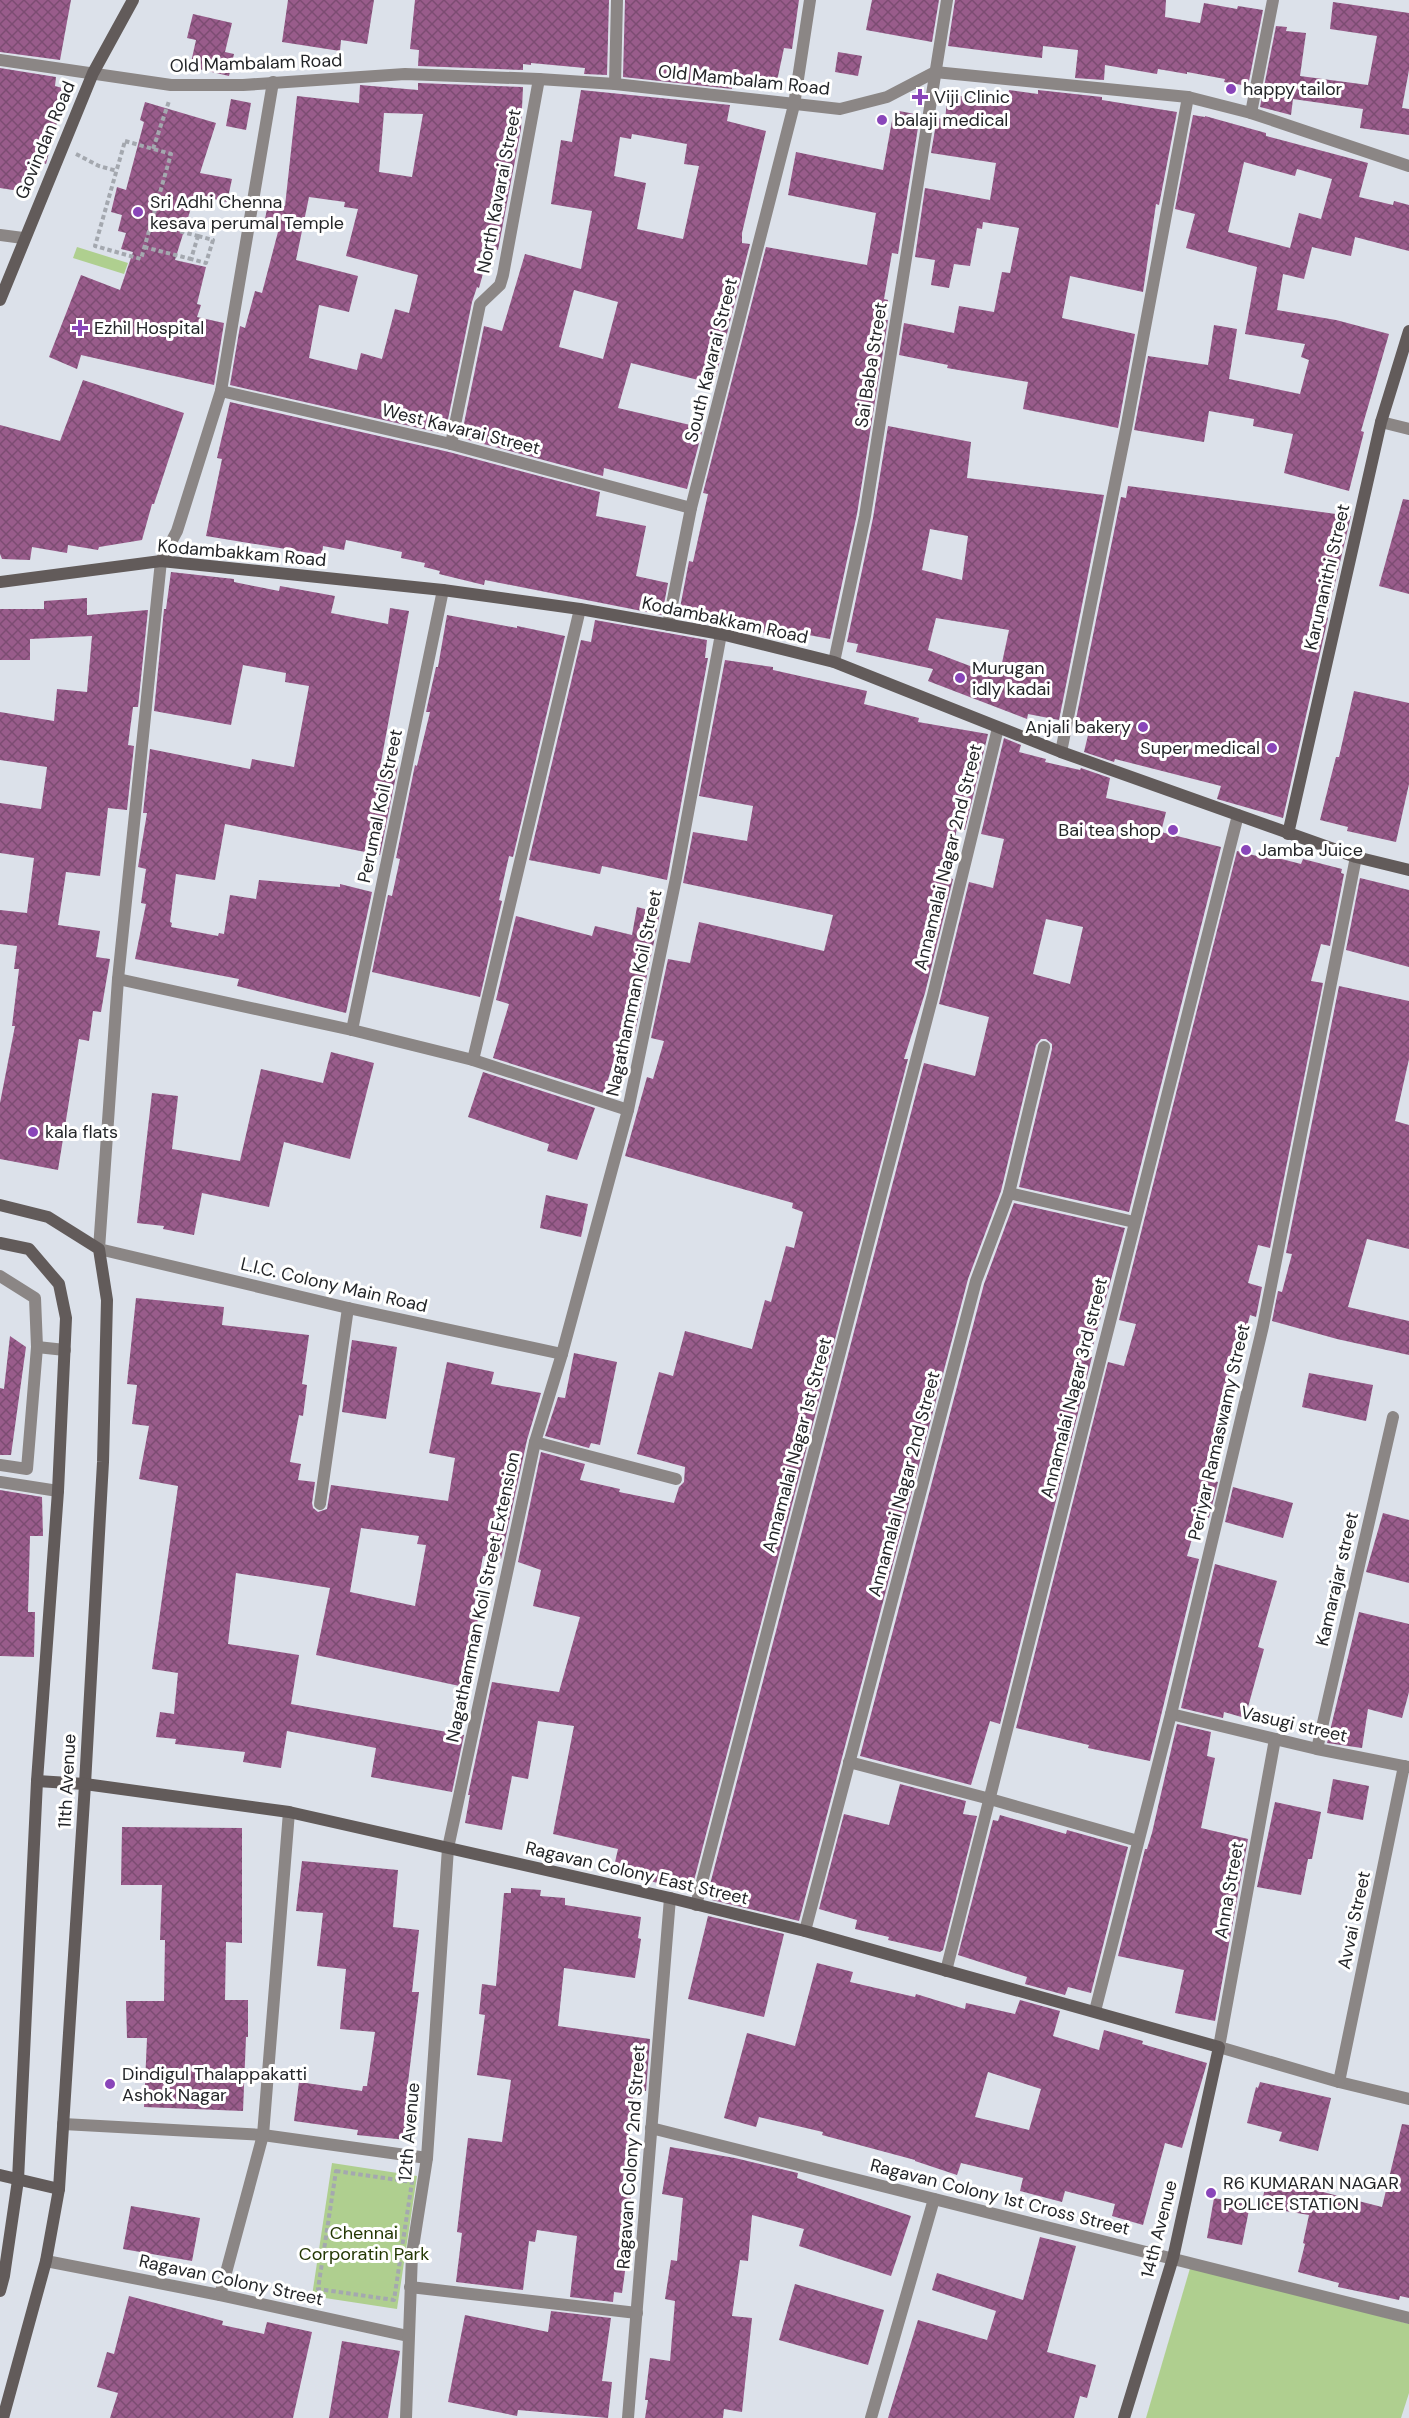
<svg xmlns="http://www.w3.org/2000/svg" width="1409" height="2418" viewBox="0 0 1409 2418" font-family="'DM Sans',sans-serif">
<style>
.green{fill:#afcf8f}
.building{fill:url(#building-cross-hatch);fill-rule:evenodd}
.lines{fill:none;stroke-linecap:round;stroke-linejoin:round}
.path{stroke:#a4a8af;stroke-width:4;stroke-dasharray:4.5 3;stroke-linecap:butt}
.street{stroke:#8b8685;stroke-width:12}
.secondary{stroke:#625b5a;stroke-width:12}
.poi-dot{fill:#8945b9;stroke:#fff;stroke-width:2}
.labels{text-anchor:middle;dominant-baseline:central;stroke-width:6;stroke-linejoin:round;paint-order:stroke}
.street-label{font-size:18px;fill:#232528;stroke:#fff}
.poi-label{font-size:18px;fill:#232528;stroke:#fff;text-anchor:start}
.park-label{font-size:18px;fill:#233703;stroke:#fff}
</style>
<defs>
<pattern id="building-cross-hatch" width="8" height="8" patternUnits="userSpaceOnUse" patternTransform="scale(1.5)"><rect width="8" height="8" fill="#995c8b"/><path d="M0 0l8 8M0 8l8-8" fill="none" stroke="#7c4c72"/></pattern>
</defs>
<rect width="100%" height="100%" fill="#dce1ea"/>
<g class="green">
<polygon points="77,247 128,263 124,274 73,258"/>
<polygon points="332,2163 417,2176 397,2309 312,2296"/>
<polygon points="1191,2265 1409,2324 1409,2393 1401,2418 1146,2418"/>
</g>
<g class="building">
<polygon points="0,0 71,0 60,60 0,52"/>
<polygon points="288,0 374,0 367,44 341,40 340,51 282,42"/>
<polygon points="415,0 609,0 607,75 584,74 585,68 531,63 531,65 523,64 523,70 418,66 419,50 410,49"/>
<polygon points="625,0 799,0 792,49 784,48 777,81 745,77 744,80 733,79 732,89 623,77"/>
<polygon points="872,0 939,0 932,42 866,30"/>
<polygon points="955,0 1166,0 1165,17 1200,23 1204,3 1237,9 1238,6 1263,10 1248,86 1224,82 1225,79 1187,72 1187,74 1158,69 1157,74 1105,65 1104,80 1075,78 1078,50 1043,46 1042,58 948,46"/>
<polygon points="1333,2 1409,13 1409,70 1402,108 1409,109 1409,135 1360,128 1363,109 1293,99 1291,115 1260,107 1276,26 1287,27 1286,31 1306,33 1300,76 1368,85 1377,36 1330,29"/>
<polygon points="193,14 232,23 225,52 234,54 229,76 190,67 196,40 187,38"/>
<polygon points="838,52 862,56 858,76 835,72"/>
<polygon points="0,68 56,77 55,86 66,89 46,164 30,160 26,192 0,188"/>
<path d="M418,83L523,87L521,129L498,250L490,248L479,288L477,287L472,302L445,434L230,385L240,326L245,328L255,291L262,293L279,228L264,225L268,203L285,206L297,96L359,103L360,85L418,90ZM384,113L423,114L412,177L379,172ZM309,197L345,202L344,207L358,209L346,256L418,275L409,313L395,309L382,359L361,353L357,370L309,358L319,305L349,312L358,276L296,260Z"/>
<path d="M581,90L730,105L727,121L766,131L742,233V243L750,244L714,384L631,363L618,408L703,428L687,489L604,468L603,476L461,438L484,326L502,331L525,254L581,269L592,211L551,204L561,140L572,142ZM632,134L687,144L684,164L699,166L683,239L637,229L646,183L614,176L620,137L631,139ZM574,290L618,302L603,359L559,347Z"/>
<polygon points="1009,90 1038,94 1038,90 1102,97 1102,100 1177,112 1159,205 1156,204 1143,292 1070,276 1062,318 1135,334 1118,428 1023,409 1028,382 947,368 948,365 899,355 904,323 954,333 959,306 994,312 1002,272 1010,273 1019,228 983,222 982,229 977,228 970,266 954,264 949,288 931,285 935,260 915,257 925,188 990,200 996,163 931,153 937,118 945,119 948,94 1007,103"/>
<polygon points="231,99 251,103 246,130 226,126"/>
<polygon points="145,102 216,123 200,173 232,179 227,202 195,195 175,260 206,267 197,304 201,305 197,317 224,323 214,385 81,355 77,369 49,357 81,275 120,290 133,252 121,249 126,233 118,231 122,215 111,212 117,187 126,190 144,122 140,120"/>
<polygon points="894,110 920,115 898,254 892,253 884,299 888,300 884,320 888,320 857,514 830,639 766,627 765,633 711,621 710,624 678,618 689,561 693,562 708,494 703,493 766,247 867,265 876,213 788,195 796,152 883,170"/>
<path d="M1193,115L1205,117V116L1266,133V136L1368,163L1359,197L1393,205L1394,201L1409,205V251L1355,237L1351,256L1312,247L1304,279L1283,274L1277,310L1336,320L1389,334L1361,431L1364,432L1349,491L1284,473L1293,434L1253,426L1254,419L1209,411L1204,442L1134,430L1148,356L1208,365L1214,325L1237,329L1229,379L1300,394L1309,360L1301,357L1305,344L1245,334L1257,267L1186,248L1195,214L1175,209ZM1244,162L1295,176L1297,169L1332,179L1321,219L1299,213L1290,248L1228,232Z"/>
<polygon points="83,380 184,413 154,504 152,504 142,540 99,547 98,550 68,545 67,553 32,547 30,560 2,559 0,554 0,425 60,441"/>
<polygon points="230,402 449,452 600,492 596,516 646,526 636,576 668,583 662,615 485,580 484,585 439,574 440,571 424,567 425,563 401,558 402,552 346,540 344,550 323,546 322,555 206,536 222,459 217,458"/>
<path d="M888,426L971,442L967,478L1104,495L1059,720L1028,714L1027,719L928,681L933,669L856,652L858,644L847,642L873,518ZM930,529L968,536L962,580L922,570ZM936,618L1009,630L999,677L928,650Z"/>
<polygon points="1128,486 1351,516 1327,617 1328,618 1283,818 1217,799 1221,786 1115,759 1114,762 1084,752 1090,727 1075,724 1121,497 1126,498"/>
<polygon points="1403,499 1409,500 1409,594 1379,586"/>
<polygon points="171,572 234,579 234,582 279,591 280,586 335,596 331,613 388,624 390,608 409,611 381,762 398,766 380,855 225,824 215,880 176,874 170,922 172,923 171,927 218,936 219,933 224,934 230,895 256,899 259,880 340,887 340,884 372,892 346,1013 237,986 239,979 135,959 146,904 141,903 146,869 138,867 147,813 143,813 150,749 250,769 252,759 294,767 309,686 285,682 286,673 243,665 231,725 154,711 164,609 166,609"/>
<polygon points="87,598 87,615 148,610 138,707 133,707 128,745 134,746 127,810 108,808 100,876 66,872 58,925 100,931 96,957 110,959 101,1012 93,1011 89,1041 79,1039 58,1170 0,1159 0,1103 15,1026 12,1026 19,969 14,969 17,946 0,944 0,910 27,913 34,858 0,853 0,803 41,809 47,767 0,760 0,712 54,721 57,689 87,692 92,636 30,639 30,660 0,660 0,609 44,609 44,601"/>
<polygon points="447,615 517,628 517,626 565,636 513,857 509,856 499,900 502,901 480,997 372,972 388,895 392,896 400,859 396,858 415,765 417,766 430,712 426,712 436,667 438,667"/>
<polygon points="595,620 707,640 705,658 708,658 667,880 602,866 600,874 529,860 581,640 591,642"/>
<polygon points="725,660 773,667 773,670 867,691 864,704 919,718 918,722 988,734 965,830 957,828 947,877 953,879 925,993 904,1059 908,1059 691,1892 613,1871 618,1849 553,1834 574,1726 538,1721 528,1779 512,1776 502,1830 465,1823 470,1795 468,1795 492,1682 559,1692 580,1617 533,1606 541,1570 518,1562 541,1452 585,1464 580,1480 620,1489 619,1492 674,1503 679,1487 684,1482 685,1467 637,1454 659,1372 673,1376 685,1331 752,1349 765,1300 771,1302 786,1246 794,1248 803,1212 792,1208 793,1203 625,1156 647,1077 653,1079 664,1041 651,1038 668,959 690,963 699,922 824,951 833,915 683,883 693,832 747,841 753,806 699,796"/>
<polygon points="1354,691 1409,703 1409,784 1396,842 1347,831 1348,827 1320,820 1336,757 1339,757"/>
<path d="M1004,738L1021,745L1019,752L1046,759L1045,762L1080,770L1081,768L1110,778L1106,798L1166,812L1161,832L1221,847L1129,1212L1019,1187L1052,1049V1044L1046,1039H1041L1036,1045L1001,1191L968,1279L799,1921L712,1900V1897L707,1896L924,1063L975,1076L989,1017L939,1004L969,882L993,888L1004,839L981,834ZM1046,919L1083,927L1070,984L1033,974Z"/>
<polygon points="1237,851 1265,858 1266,855 1301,864 1303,859 1342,869 1341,873 1344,874 1330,946 1321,944 1311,981 1323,983 1270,1248 1258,1245 1248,1283 1262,1287 1256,1317 1250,1315 1239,1355 1235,1354 1224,1394 1227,1395 1212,1447 1215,1448 1208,1473 1208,1479 1218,1482 1209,1518 1199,1515 1187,1556 1199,1559 1150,1761 1088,1748 1089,1745 1016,1728 1108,1362 1124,1366 1136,1324 1119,1320"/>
<polygon points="1360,878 1409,890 1409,967 1346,950"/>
<polygon points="637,907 660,913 635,1033 623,1030 604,1093 493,1058 509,1004 496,1000 516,916 592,936 595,926 632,935"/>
<polygon points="1339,986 1409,1001 1409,1059 1395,1121 1409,1125 1409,1249 1367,1239 1348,1307 1409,1321 1409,1355 1337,1339 1272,1321 1278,1291 1282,1292 1292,1254 1286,1253"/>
<polygon points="331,1052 374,1063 350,1159 284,1142 269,1207 202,1193 194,1235 163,1229 164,1226 137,1223 152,1093 178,1096 172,1149 240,1161 261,1069 323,1083"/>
<polygon points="483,1072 595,1108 577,1160 547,1151 549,1144 468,1117"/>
<polygon points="546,1195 588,1204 581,1237 540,1228"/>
<polygon points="1014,1203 1125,1228 1090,1357 1092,1357 1000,1724 990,1721 971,1785 860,1756 984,1284"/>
<path d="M136,1298L224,1307L222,1325L309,1335L302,1384L307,1385L303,1416L299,1415L290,1462L301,1464L298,1480L315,1482L312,1503L313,1508L318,1512L327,1509L331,1485L448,1501L455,1458L429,1453L447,1362L494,1372L491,1384L541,1393L527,1440L501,1559L483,1556L472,1618L478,1619L464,1687L316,1655L330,1588L236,1573L228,1644L299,1655L291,1704L464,1735L452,1792L371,1777L376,1748L287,1731L281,1768L243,1762L245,1752L175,1744L176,1739L156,1737L160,1712L174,1714L178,1673L152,1669L178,1486L139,1479L149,1426L132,1424L137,1385L127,1384ZM361,1528L419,1536L417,1544L426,1545L415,1606L350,1592Z"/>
<polygon points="10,1336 26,1347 11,1455 0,1455 0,1388 4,1389"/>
<polygon points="352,1340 397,1347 386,1419 342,1412"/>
<polygon points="574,1353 617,1362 600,1445 591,1443 589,1448 545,1436 558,1397 565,1398"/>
<polygon points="1309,1373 1373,1385 1366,1421 1302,1407"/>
<polygon points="1233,1487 1293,1503 1283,1538 1225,1522"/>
<polygon points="0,1490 42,1497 43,1536 30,1536 28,1612 35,1612 34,1657 0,1656"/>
<polygon points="1383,1513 1409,1520 1409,1583 1366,1572"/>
<polygon points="1215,1564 1277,1581 1258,1647 1264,1649 1245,1718 1224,1712 1223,1718 1181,1708"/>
<polygon points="1359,1612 1409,1624 1409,1692 1402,1718 1368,1709 1362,1748 1327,1743"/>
<polygon points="1177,1724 1211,1732 1207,1756 1215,1758 1201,1828 1248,1839 1215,2021 1175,2013 1184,1970 1118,1956 1145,1849 1147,1849 1152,1833"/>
<polygon points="1333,1779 1369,1786 1363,1820 1327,1813"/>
<polygon points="900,1784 966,1801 963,1814 977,1816 943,1950 940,1952 888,1940 889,1937 855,1929 857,1920 819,1909 844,1814 889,1825"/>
<polygon points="1275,1802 1321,1812 1312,1859 1308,1859 1301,1895 1257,1887"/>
<polygon points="1000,1815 1066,1834 1067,1830 1128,1847 1091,1993 1068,1987 1065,1995 1025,1984 1027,1977 958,1955 993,1820 998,1821"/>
<polygon points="122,1827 242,1828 242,1943 226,1942 225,2000 248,2000 248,2037 246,2037 243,2111 144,2107 147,2038 127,2038 126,2001 164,2001 165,1940 160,1940 162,1885 121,1885"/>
<polygon points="302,1861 398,1870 393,1927 419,1930 412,1992 419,1992 407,2091 412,2091 407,2140 357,2135 358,2130 294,2121 299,2082 362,2091 363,2086 367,2086 375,2032 340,2029 346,1969 317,1966 323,1913 296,1911"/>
<polygon points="511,1888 541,1890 540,1896 565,1898 565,1905 641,1917 638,1938 641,1939 635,1978 564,1968 558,2026 650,2039 646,2091 634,2090 621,2196 631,2197 624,2250 628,2250 622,2293 614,2292 613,2302 570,2297 577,2236 537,2230 535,2242 529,2241 523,2290 456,2282 462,2233 457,2232 468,2138 502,2142 511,2080 477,2075 485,2015 479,2014 482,1984 496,1986 504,1893 511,1893"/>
<polygon points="708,1916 784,1934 764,2017 688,1999"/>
<path d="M817,1963L853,1972L850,1982L915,1997L916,1994L965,2009L966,2003L1015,2014L1020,2000L1060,2011L1053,2036L1099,2050L1104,2030L1143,2041L1142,2044L1207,2063L1182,2148L1165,2143L1143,2225L1112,2216L1115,2204L1065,2191L1062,2202L1020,2191L1023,2178L961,2163L957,2175L915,2161V2160L822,2135L823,2132L759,2117L756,2127L724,2118L747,2033L795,2046ZM988,2072L1041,2089L1029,2130L975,2117Z"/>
<polygon points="1260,2082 1331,2098 1318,2151 1279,2141 1282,2132 1247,2123 1256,2087 1258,2088"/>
<polygon points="1402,2124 1409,2125 1409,2298 1400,2296 1399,2300 1338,2287 1339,2283 1298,2272 1305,2244 1303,2243 1309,2215 1261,2207 1266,2183 1315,2190 1382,2207"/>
<polygon points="670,2147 735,2158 798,2173 797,2178 911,2216 891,2276 799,2246 804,2229 752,2215 748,2261 740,2260 732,2316 752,2318 742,2412 724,2409 723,2418 645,2418 648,2400 645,2400 650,2358 670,2361 675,2301 665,2299 671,2260 677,2261 683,2198 662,2194"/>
<polygon points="1214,2198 1250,2205 1242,2245 1207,2238"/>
<polygon points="131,2206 200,2218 192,2261 123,2249"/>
<polygon points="1040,2237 1076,2246 1047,2352 1096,2365 1087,2398 1080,2396 1074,2418 888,2418 918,2320 987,2340 996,2311 932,2290 937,2273 1023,2300"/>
<polygon points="795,2284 884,2310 868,2365 779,2340"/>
<polygon points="129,2296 223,2321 222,2325 264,2334 267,2322 312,2332 293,2418 110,2418 118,2393 97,2387 107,2352 114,2354"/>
<polygon points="551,2311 611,2318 602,2381 612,2382 608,2418 518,2410 517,2416 448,2402 465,2315 548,2332"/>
<polygon points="342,2341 400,2351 388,2418 329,2418"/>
</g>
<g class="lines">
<g class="path">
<polygon points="125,141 171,154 141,259 95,246"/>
<polyline points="153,149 169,101"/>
<polyline points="76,154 99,166 117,171"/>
<polyline points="151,224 198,236"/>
<polygon points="198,236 213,240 206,263 191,259"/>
<polyline points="144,247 191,259"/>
<polygon points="336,2171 412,2182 394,2300 318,2289"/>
</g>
<g class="street">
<polyline points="0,60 171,85 243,85 405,74 539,79 615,84 840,109 887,97 935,72 1188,97 1251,113 1409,166"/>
<polyline points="273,82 221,391 177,531 161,561 118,979 99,1249 348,1308 562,1354"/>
<polyline points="615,84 617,0"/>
<polyline points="1251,113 1273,0"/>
<polyline points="0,235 23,238"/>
<polyline points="221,391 451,444 691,508"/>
<polyline points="1381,422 1409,429"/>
<polyline points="451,444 480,304 500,285 503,275 539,79"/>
<polyline points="668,625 691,508 794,105 810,0"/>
<polyline points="834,662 865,516 947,0"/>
<polyline points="1061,752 1127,424 1188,97"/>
<polyline points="118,979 352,1030 473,1060 628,1110"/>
<polyline points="352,1030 443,590"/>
<polyline points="473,1060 580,609"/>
<polyline points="1009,1193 1134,1222"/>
<polyline points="0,1276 35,1298 37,1347 27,1469 0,1465"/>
<polyline points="37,1347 65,1350"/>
<polyline points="535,1442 676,1479"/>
<polyline points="0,1482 58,1491"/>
<polyline points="320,1504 348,1308"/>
<polyline points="1171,1714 1317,1749 1409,1767"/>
<polyline points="1275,1739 1219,2047 1339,2082 1409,2099"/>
<polyline points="1317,1749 1393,1417"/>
<polyline points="849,1762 990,1799 1138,1841"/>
<polyline points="696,1905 933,995 998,728"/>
<polyline points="805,1931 976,1281 1009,1193 1044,1047"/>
<polyline points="946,1971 1238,815"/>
<polyline points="1095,2011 1171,1714 1263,1326 1356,857"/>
<polyline points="1339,2082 1404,1766"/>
<polyline points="63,2124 263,2135 427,2158"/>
<polyline points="651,2128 1409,2318"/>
<polyline points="46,2261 220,2295 408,2336"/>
<polyline points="410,2287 637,2313"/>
<polyline points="220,2295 263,2135 289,1812"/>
<polyline points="406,2418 412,2254 427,2158 448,1848 535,1442 562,1354 628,1110 676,878 721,634"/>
<polyline points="628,2418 670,1898"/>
<polyline points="871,2418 934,2199"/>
</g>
<g class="secondary">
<polyline points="0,300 93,73 133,0"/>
<polyline points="0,582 161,561 443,590 580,609 721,634 834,662 1061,752 1356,857 1409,870"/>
<polyline points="1288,834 1381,422 1409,331"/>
<polyline points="0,1205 48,1217 99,1249 107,1300 103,1462 85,1784 59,2189 46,2261 3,2418"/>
<polyline points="0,1243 29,1249 59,1284 66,1318 58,1491 37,1781 18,2180 4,2276 0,2291"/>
<polyline points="37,1781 85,1784 289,1812 670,1898 805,1931 1219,2047 1173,2258 1124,2418"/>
<polyline points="0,2175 59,2189"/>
</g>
</g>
<g class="poi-dot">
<circle cx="1231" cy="89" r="6"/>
<path d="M917 88h6v6h6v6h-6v6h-6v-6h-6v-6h6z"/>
<circle cx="882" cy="120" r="6"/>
<circle cx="138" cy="212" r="6"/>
<path d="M77 319h6v6h6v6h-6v6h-6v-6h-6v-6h6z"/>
<circle cx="960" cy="678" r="6"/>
<circle cx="1143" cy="727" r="6"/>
<circle cx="1272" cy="748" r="6"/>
<circle cx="1173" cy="830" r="6"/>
<circle cx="1246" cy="850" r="6"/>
<circle cx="33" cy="1132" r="6"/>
<circle cx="110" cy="2084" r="6"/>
<circle cx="1211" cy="2193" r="6"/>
</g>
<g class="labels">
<g class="street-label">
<text transform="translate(256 63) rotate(-2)">Old Mambalam Road</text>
<text transform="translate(744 80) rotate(6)">Old Mambalam Road</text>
<text transform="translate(45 140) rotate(-67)">Govindan Road</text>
<text transform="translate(499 191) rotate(-79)">North Kavarai Street</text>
<text transform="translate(711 360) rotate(-76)">South Kavarai Street</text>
<text transform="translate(871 365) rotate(-81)">Sai Baba Street</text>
<text transform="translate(461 429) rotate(14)">West Kavarai Street</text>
<text transform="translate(242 553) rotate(5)">Kodambakkam Road</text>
<text transform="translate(1327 577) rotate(-77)">Karunanithi Street</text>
<text transform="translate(725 620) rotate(12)">Kodambakkam Road</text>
<text transform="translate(380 806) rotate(-78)">Perumal Koil Street</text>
<text transform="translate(948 857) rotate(-76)">Annamalai Nagar 2nd Street</text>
<text transform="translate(634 993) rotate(-78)">Nagathamman Koil Street</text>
<text transform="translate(334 1285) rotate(13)">L.I.C. Colony Main Road</text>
<text transform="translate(1074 1388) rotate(-76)">Annamalai Nagar 3rd street</text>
<text transform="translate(1219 1432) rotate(-77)">Periyar Ramaswamy Street</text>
<text transform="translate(797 1445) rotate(-75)">Annamalai Nagar 1st Street</text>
<text transform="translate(904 1484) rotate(-75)">Annamalai Nagar 2nd Street</text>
<text transform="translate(1337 1579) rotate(-77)">Kamarajar street</text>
<text transform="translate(483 1597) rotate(-78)">Nagathamman Koil Street Extension</text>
<text transform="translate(1294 1724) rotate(13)">Vasugi street</text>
<text transform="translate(67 1781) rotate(-87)">11th Avenue</text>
<text transform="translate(637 1873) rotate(13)">Ragavan Colony East Street</text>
<text transform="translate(1229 1890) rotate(-80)">Anna Street</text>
<text transform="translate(1354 1920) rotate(-78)">Avvai Street</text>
<text transform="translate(409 2132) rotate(-85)">12th Avenue</text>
<text transform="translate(631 2157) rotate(-86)">Ragavan Colony 2nd Street</text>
<text transform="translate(1000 2197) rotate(14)">Ragavan Colony 1st Cross Street</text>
<text transform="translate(1159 2229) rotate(-76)">14th Avenue</text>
<text transform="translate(231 2280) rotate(12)">Ragavan Colony Street</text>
</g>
<g class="poi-label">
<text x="1243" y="89">happy tailor</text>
<text x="934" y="97">Viji Clinic</text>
<text x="894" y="120">balaji medical</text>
<text x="150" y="202">Sri Adhi Chenna<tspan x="150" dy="21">kesava perumal Temple</tspan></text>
<text x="94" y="328">Ezhil Hospital</text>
<text x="972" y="668">Murugan<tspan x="972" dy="21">idly kadai</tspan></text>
<text x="1131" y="727" text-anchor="end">Anjali bakery</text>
<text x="1260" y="748" text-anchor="end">Super medical</text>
<text x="1161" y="830" text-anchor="end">Bai tea shop</text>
<text x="1258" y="850">Jamba Juice</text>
<text x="45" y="1132">kala flats</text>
<text x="122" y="2074">Dindigul Thalappakatti<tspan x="122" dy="21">Ashok Nagar</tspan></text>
<text x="1223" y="2183">R6 KUMARAN NAGAR<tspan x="1223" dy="21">POLICE STATION</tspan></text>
</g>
<g class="park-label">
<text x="364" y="2233">Chennai<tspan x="364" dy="21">Corporatin Park</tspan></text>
</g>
</g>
</svg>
